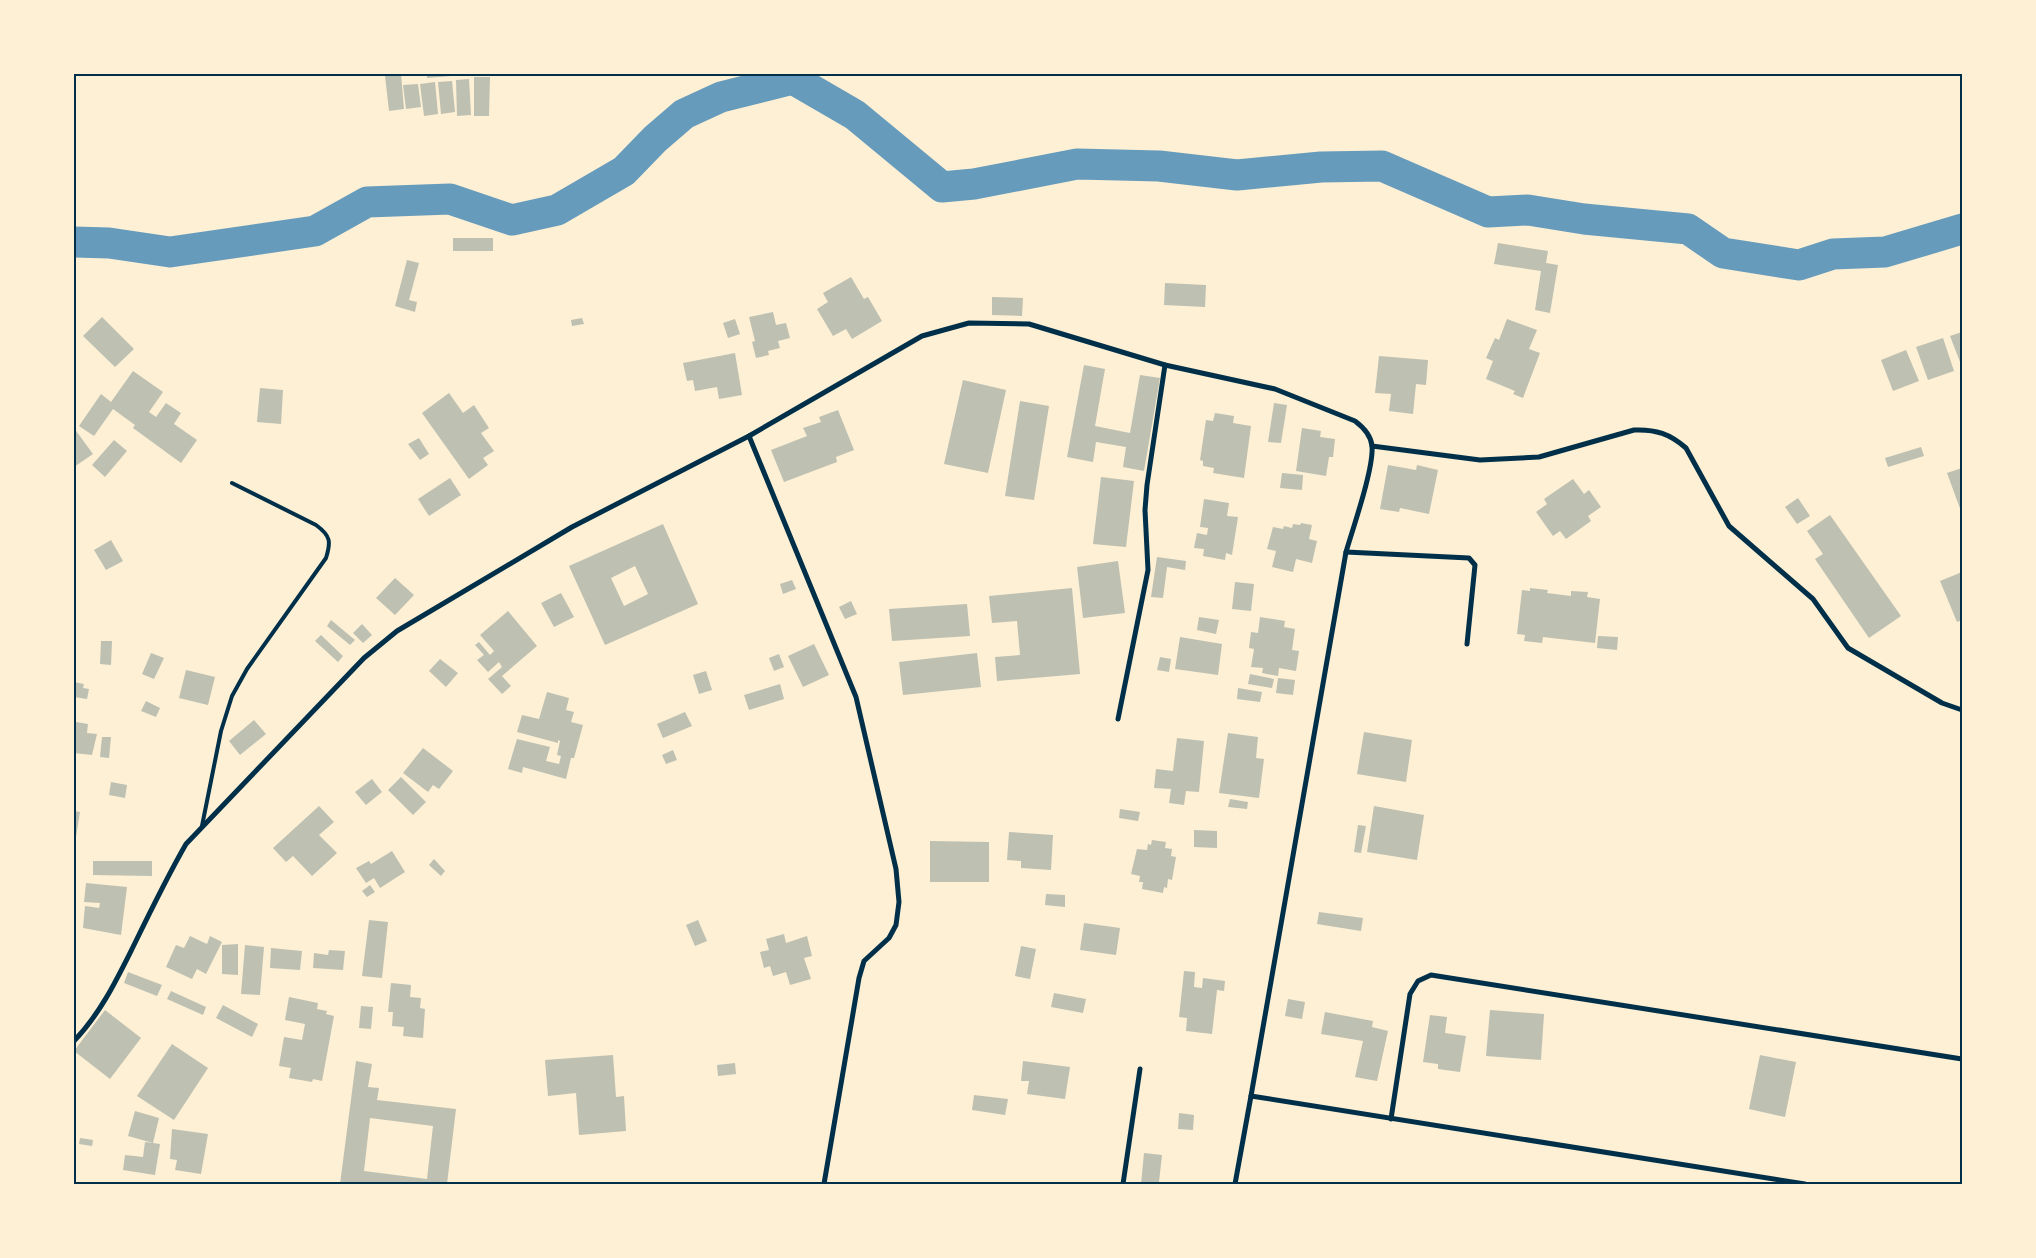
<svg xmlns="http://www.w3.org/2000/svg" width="2036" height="1258" viewBox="0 0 2036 1258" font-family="'Exo 2',sans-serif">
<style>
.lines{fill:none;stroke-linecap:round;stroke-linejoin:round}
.river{stroke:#669bbc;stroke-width:31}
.building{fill:#bec0b2;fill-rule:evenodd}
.service{stroke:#003049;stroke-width:4}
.minor{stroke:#003049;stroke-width:5}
.neatline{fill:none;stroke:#003049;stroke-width:2}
</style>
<rect width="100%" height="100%" fill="#fdf0d5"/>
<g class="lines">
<polyline class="river" points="74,242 109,243 170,252 315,231 367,202 450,199 512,220 557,210 624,171 655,139 684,114 721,97 793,79 855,115 942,187 974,184 1077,164 1159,166 1237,175 1321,167 1382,166 1488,212 1528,210 1584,219 1688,229 1723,253 1799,265 1833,254 1885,252 1962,229"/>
</g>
<g class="building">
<polygon points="401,74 404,109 389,111 385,76"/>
<polygon points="427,74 451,74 451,76 427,78"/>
<polygon points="474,77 490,77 489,116 474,116"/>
<polygon points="469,79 471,115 457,116 456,80"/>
<polygon points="452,81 455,112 441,114 438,82"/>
<polygon points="435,82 438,114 424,116 420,84"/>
<polygon points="418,84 421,107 406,109 403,85"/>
<rect x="453" y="238" width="40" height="13"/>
<polygon points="1498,243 1548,251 1546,263 1558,265 1550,313 1535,310 1541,271 1494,264"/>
<polygon points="407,260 419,263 409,300 417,302 415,312 395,306"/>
<polygon points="851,277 864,299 868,297 882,321 852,339 846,329 833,336 817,309 828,302 823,293"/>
<polygon points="1165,283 1206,285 1205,307 1164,305"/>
<polygon points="992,297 1023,298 1022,316 992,315"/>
<polygon points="773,312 776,325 786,323 790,338 778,341 780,348 768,351 769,355 756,358 752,342 755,341 749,317"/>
<polygon points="102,317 134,349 115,367 83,336"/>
<polygon points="582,318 584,324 572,326 571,320"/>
<polygon points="735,319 740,334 728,338 723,323"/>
<polygon points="1507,319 1537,330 1529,349 1540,353 1523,398 1513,394 1515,391 1486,379 1493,361 1486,358 1495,338 1499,340"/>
<polygon points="1962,332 1962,367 1950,336"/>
<polygon points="1943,338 1954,371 1928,380 1916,347"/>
<polygon points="1906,350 1919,381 1893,391 1881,360"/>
<polygon points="735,353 742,395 719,399 717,387 695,391 693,380 687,381 683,363"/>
<polygon points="1379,356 1428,360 1426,385 1416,384 1413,414 1389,411 1391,394 1375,393"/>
<polygon points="1084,365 1105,369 1095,426 1130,433 1140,375 1160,378 1144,471 1123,467 1126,447 1096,442 1093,462 1067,457"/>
<polygon points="133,371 163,392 149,412 156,417 166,403 181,413 174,424 197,440 181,463 133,428 135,425 113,409 94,436 79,426 101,394 111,402"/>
<polygon points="963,380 1006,390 988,473 944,464"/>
<polygon points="260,388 283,390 281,424 257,422"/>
<polygon points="449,393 463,413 474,405 489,428 481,433 494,451 483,458 488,465 469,479 422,413"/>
<polygon points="1020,401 1049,406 1034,500 1005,496"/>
<polygon points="1274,403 1287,405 1281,443 1268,442"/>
<polygon points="838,410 854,450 836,457 837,462 784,482 771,450 807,436 803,428 821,422 819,417"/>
<polygon points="1215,413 1234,416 1233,423 1251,426 1244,478 1213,473 1214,468 1203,466 1203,461 1200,460 1206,420 1213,421"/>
<polygon points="74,428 93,454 74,467"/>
<polygon points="1302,428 1321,431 1320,437 1335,439 1333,457 1329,457 1326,476 1296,471"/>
<polygon points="419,438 429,454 420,460 408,444"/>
<polygon points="114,440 127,451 105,477 92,465"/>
<polygon points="1921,447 1924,456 1888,467 1885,458"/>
<polygon points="1388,465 1416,470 1417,465 1438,470 1429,514 1400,508 1399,512 1380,509"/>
<polygon points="1962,468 1962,514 1947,473"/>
<polygon points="1282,473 1303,475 1302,490 1280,488"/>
<polygon points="1101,477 1134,481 1126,547 1093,544"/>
<polygon points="450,478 461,495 429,516 418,499"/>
<polygon points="1573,479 1584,494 1589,490 1601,507 1588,516 1591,521 1566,539 1560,531 1553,536 1536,512 1547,504 1544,499"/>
<polygon points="1798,498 1810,516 1797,524 1785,507"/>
<polygon points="1204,499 1229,503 1227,516 1238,517 1232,555 1226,553 1225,560 1203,556 1204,549 1194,548 1197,533 1207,535 1208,528 1200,527"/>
<polygon points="1830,515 1901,616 1869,638 1815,559 1823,554 1807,531"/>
<polygon points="1301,523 1312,525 1309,539 1317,541 1312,563 1296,559 1293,572 1272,567 1276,551 1267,549 1273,527 1283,529 1284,526 1292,528 1293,524 1300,525"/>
<path d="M663,524L698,604L605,645L569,566ZM635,566L648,594L624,606L611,578Z"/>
<polygon points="111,540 123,561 106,570 94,550"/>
<polygon points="1157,557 1186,561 1185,570 1167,567 1163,598 1151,597"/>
<polygon points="1118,561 1125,613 1083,618 1077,567"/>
<polygon points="1962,572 1962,620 1957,622 1940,581"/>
<polygon points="395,578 414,595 395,615 376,598"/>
<polygon points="792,580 796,589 783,594 780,584"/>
<polygon points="1235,582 1254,584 1251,611 1232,609"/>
<polygon points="1072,588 1080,674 997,681 995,657 1020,655 1017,621 992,623 989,596"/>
<polygon points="1530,588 1548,590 1547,593 1571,596 1571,591 1588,592 1587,597 1600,599 1595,643 1543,637 1542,643 1524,641 1525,635 1517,634 1522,590 1530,591"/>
<polygon points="561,593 574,617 554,627 541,603"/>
<polygon points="851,601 857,614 845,619 839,607"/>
<polygon points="967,604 970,636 892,641 889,609"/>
<polygon points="508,611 537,646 502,676 511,686 502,694 488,679 502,667 499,662 488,672 477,660 484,655 475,645 479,642 490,655 494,651 480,635"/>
<polygon points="1199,617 1219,620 1216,634 1197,630"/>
<polygon points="1260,617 1285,621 1284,627 1295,629 1292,650 1299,651 1296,671 1279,668 1278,676 1262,673 1263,668 1251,667 1254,649 1249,648 1251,632 1258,633"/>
<polygon points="331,620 355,640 350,645 327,626"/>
<polygon points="362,624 372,635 363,643 353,633"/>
<polygon points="321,635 343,656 338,662 315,641"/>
<polygon points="1598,636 1618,637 1617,650 1597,648"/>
<polygon points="1180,637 1222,644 1218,675 1175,669"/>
<polygon points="101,641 112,641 111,665 100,664"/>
<polygon points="814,644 829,675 803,687 788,656"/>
<polygon points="151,653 164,658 154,679 142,674"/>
<polygon points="977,653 981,687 903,695 899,662"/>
<polygon points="779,654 784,667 774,671 769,658"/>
<polygon points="1160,657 1171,659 1169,672 1157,670"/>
<polygon points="440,659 458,673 446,687 429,671"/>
<polygon points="186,670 215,677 208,705 179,698"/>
<polygon points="706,671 712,690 699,694 693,675"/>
<polygon points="1250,674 1274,679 1272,688 1248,684"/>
<polygon points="1278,678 1295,680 1293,695 1276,693"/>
<polygon points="74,682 84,684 83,688 89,689 87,699 74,697"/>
<polygon points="780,684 784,699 749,710 744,695"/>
<polygon points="1238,688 1262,692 1260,702 1237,699"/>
<polygon points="547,692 569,698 566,710 574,712 571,722 583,725 574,758 571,758 566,779 523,767 522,773 508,769 517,739 550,747 546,761 559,764 561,756 557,755 560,741 558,740 558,743 517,732 522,715 539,719"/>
<polygon points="146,701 160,708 156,717 141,711"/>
<polygon points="685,712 692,726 663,738 657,724"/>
<polygon points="254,720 266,734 240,755 229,741"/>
<polygon points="76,722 88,724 87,733 97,734 92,755 74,753"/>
<polygon points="1364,732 1412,740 1406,782 1357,774"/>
<polygon points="1228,733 1258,737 1256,758 1264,759 1259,798 1219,793"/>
<polygon points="102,737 111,737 109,758 100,757"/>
<polygon points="1177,738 1204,741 1199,792 1186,791 1184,805 1169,803 1171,789 1154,788 1156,769 1173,771"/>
<polygon points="423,748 453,771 439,789 433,785 428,792 403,773"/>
<polygon points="673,750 677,760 666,764 662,755"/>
<polygon points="401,777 426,802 413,815 388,790"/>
<polygon points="372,779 382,792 366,805 355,792"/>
<polygon points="111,782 127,785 125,798 109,795"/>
<polygon points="1230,799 1248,802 1247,809 1228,807"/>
<polygon points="319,806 334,822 319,835 337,853 312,876 293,856 286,862 273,848"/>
<polygon points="1374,806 1424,815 1417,860 1367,852"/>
<polygon points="1120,809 1140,812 1138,821 1119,818"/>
<polygon points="74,811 80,812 76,837 74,837"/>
<polygon points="1358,825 1366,826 1361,853 1354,852"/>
<polygon points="1194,830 1217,831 1217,848 1194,847"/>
<polygon points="1009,832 1053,835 1051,870 1021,868 1021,861 1007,860"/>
<polygon points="1152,840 1166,842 1165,848 1172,849 1171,856 1176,857 1172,880 1168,879 1167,888 1164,887 1163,893 1142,889 1143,882 1139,882 1140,876 1131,874 1137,849 1147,850 1148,844 1151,845"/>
<polygon points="930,841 989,842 989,882 930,882"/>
<polygon points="392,851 405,872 380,888 374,878 366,883 356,868 369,861 371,864"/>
<polygon points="434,859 445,871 441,876 429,865"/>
<polygon points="93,861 152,861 152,876 93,875"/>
<polygon points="86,883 127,887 121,935 83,928 85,906 99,908 100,903 84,902"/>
<polygon points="370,885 375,892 367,897 362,891"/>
<polygon points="1046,894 1065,895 1065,907 1045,905"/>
<polygon points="1319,912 1363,918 1361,931 1317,924"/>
<polygon points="369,920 388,922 382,978 362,976"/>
<polygon points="698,920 707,941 695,946 686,925"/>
<polygon points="1084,923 1120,928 1116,955 1080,950"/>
<polygon points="784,934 786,943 807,936 812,956 804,958 811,979 790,985 786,972 773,976 770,966 764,968 760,952 769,950 766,939"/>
<polygon points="190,936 207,944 210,936 222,942 206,974 197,969 192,979 166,967 176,945 184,948"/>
<polygon points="238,944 238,975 222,974 222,945"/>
<polygon points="245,945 264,947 260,995 241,994"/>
<polygon points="1021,946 1036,949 1030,979 1015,976"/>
<polygon points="271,948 302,951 300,970 270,968"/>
<polygon points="329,950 345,951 343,970 313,968 314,953 328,955"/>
<polygon points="1184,971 1195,972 1194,987 1202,988 1203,978 1225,981 1224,991 1217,990 1212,1034 1186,1031 1187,1018 1179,1017"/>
<polygon points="128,972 162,985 157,996 124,983"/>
<polygon points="391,983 411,985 410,997 421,998 420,1008 425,1009 423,1038 403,1036 404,1027 392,1026 393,1012 388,1012"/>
<polygon points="171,991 206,1007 203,1015 167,999"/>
<polygon points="1054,993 1086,999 1083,1013 1051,1007"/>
<polygon points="289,997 318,1003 317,1009 327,1011 326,1014 334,1016 322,1081 313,1079 312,1082 289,1078 291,1068 279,1066 284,1037 302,1040 305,1024 285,1020"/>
<polygon points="1288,999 1305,1002 1302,1019 1285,1016"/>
<polygon points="223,1005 258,1024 252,1037 216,1018"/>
<polygon points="361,1006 373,1007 371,1029 359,1028"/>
<polygon points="105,1010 141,1038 110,1079 74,1051"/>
<polygon points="1490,1010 1544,1014 1541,1060 1486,1056"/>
<polygon points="1325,1012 1373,1021 1372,1027 1388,1031 1377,1081 1355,1077 1363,1041 1321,1034"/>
<polygon points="1430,1015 1447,1017 1445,1033 1466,1036 1460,1072 1438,1069 1438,1064 1423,1062"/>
<polygon points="172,1044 208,1068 174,1120 137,1096"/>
<polygon points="613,1055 616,1097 624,1096 626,1131 579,1135 576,1093 548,1096 545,1060"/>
<polygon points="1760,1055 1796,1062 1785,1117 1749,1109"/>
<path d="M356,1061L372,1064L368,1087L379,1088L377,1100L456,1109L447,1184H340ZM370,1118L433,1126L427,1179L364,1171Z"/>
<polygon points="1023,1061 1070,1067 1065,1099 1027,1094 1029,1081 1021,1081"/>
<polygon points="735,1063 736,1074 718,1076 717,1065"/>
<polygon points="974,1095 1008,1099 1005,1115 972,1110"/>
<polygon points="135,1111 159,1118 153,1143 160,1144 155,1175 123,1170 125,1155 143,1157 145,1142 153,1143 128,1136"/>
<polygon points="1179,1113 1194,1115 1193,1130 1178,1129"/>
<polygon points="172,1129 208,1134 201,1174 175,1170 177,1160 170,1159"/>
<polygon points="80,1138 93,1140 92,1146 79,1144"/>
<polygon points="1144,1153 1162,1155 1159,1182 1168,1184 1141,1184"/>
</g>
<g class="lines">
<path class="service" d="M202,826L221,731L232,696L247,669L326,558C331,542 331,536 316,525L232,483"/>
<g class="minor">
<polyline points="749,436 856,697 896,869 899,902 896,925 889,938 864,961 859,978 824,1184"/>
<path d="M1372,446L1480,460L1539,457L1634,430C1656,429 1670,434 1686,448L1729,526L1813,599L1848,648L1942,703L1962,710"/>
<polyline points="1346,552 1469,558 1475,565 1467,644"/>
<polyline points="1118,719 1148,570 1145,510 1147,485 1165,365"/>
<path d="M74,1041C100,1014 116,981 133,947C150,912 167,877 186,844L364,658L397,631L572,527L749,436L922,336L969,323L1029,324L1165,365L1275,389L1355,421C1363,427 1371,435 1372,446C1374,468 1353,528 1346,552L1251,1096"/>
<polyline points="1391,1119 1410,994 1418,981 1431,975 1962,1059"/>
<polyline points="1123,1184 1140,1069"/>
<polyline points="1235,1184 1251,1096 1805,1184"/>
</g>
</g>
<rect width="2036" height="1258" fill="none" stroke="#fdf0d5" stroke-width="150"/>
<rect x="75" y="75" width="1886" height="1108" class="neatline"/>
</svg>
